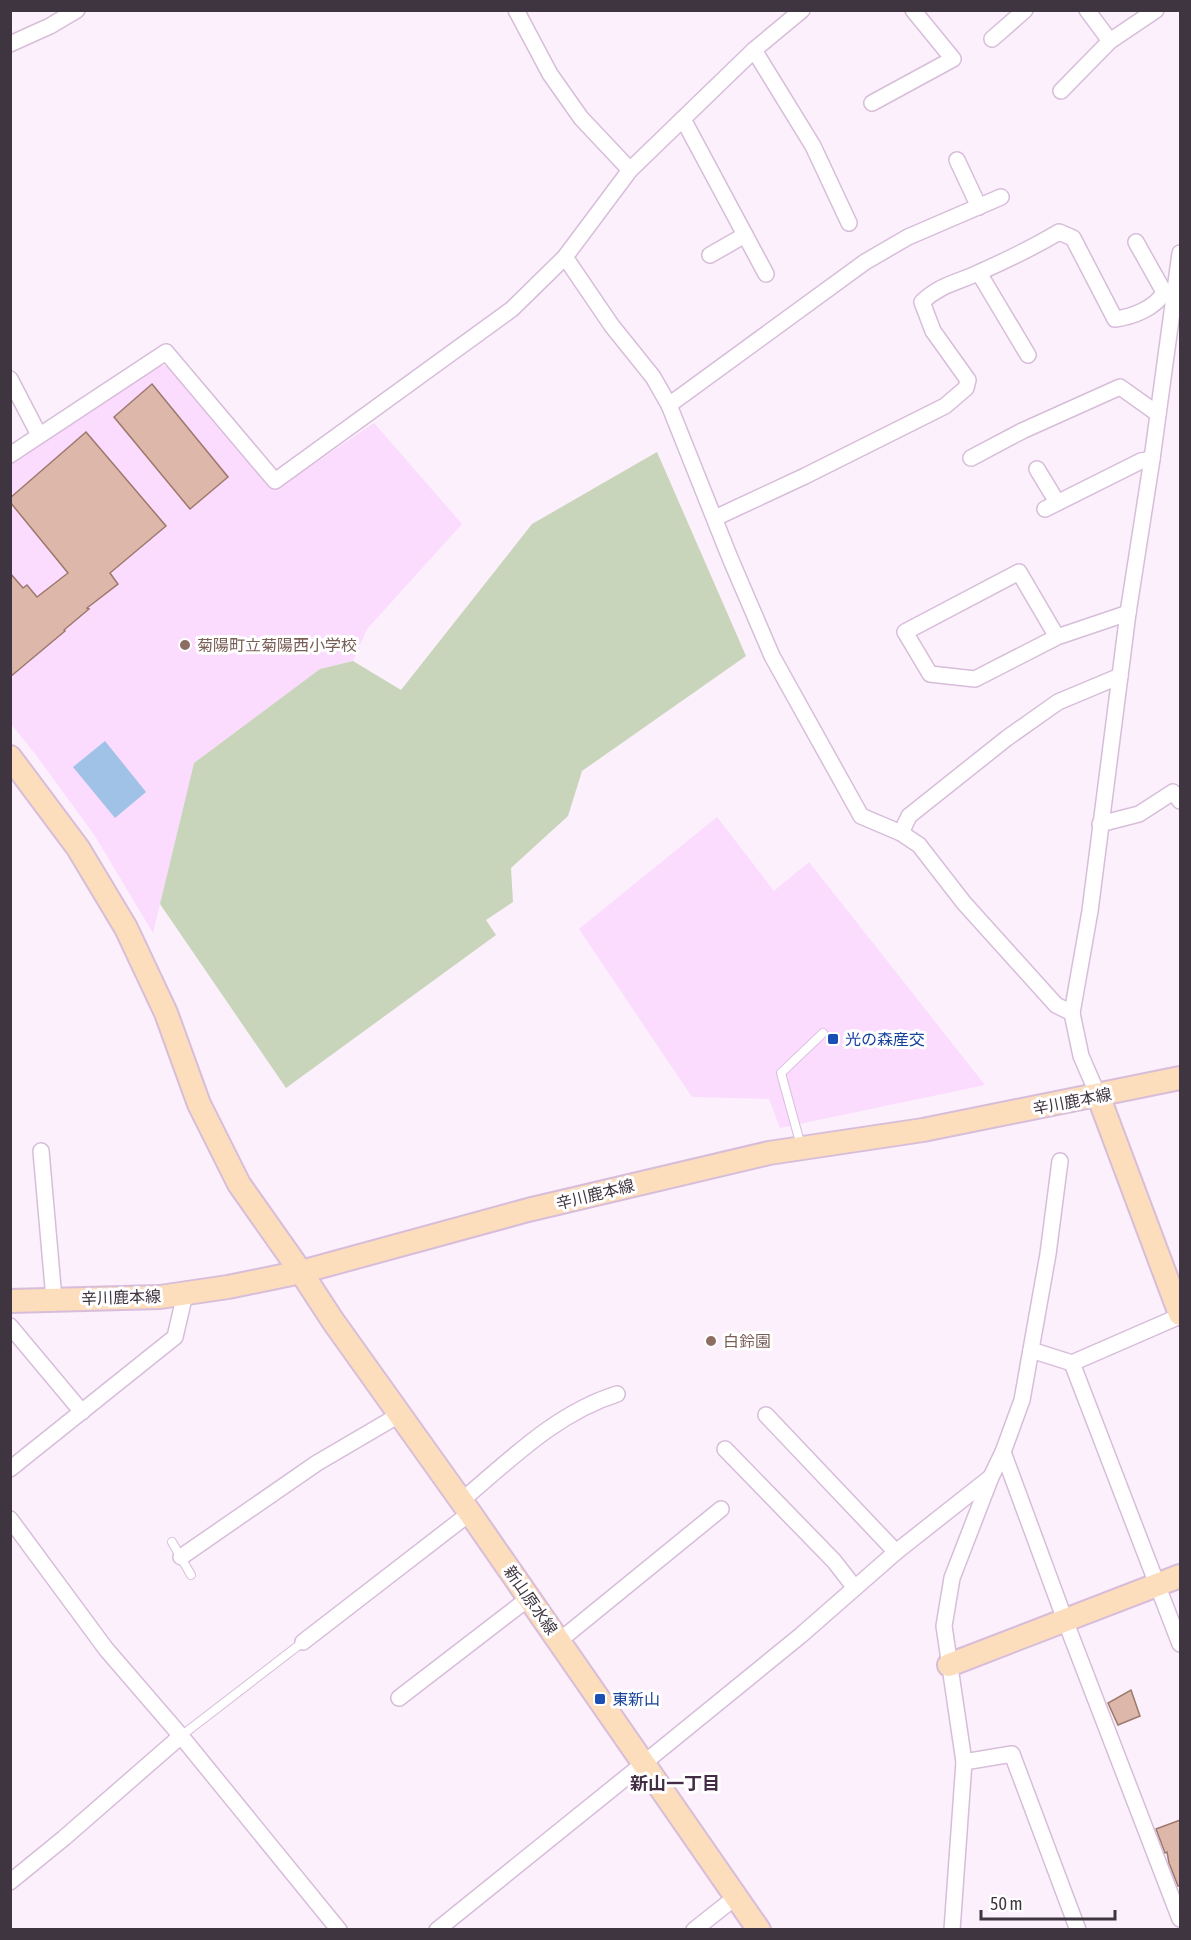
<svg xmlns="http://www.w3.org/2000/svg" width="1191" height="1940" viewBox="0 0 1191 1940" font-family="'Asap Condensed','Noto Sans JP',sans-serif">
<style>
.built{fill:#fbdbfe}
.green{fill:#c8d5ba}
.water{fill:#a0c2e7}
.building{fill:#ddb7a9;stroke:#9c796c;stroke-width:1.5}
.lines{fill:none;stroke-linecap:round;stroke-linejoin:round}
.lane-casing{stroke:#d8bdda;stroke-width:10}
.street-casing{stroke:#d8bdda;stroke-width:18}
.secondary-casing{stroke:#d8bdda;stroke-width:26}
.lane{stroke:#fff;stroke-width:8}
.street{stroke:#fff;stroke-width:15}
.secondary{stroke:#fcdebd;stroke-width:22}
.education-dot{fill:#8d6e63;stroke:#fff;stroke-width:2}
.transit-dot{fill:#1a4fb4;stroke:#fff;stroke-width:2}
.labels{text-anchor:middle;dominant-baseline:central;stroke-width:6;stroke-linejoin:round;paint-order:stroke}
.education-label{font-size:16px;fill:#785e54;stroke:#fff;text-anchor:start}
.transit-label{font-size:16px;fill:#164399;stroke:#fff;text-anchor:start}
.street-label{font-size:16px;fill:#3f3540;stroke:#fff}
.neighbourhood-label{font-size:18px;font-weight:bold;fill:#422d44;stroke:#fff}
</style>
<rect width="100%" height="100%" fill="#fbf0fb"/>
<g class="built">
<polygon points="156,366 170,366 274,491 374,423 462,524 367,629 353,661 320,669 194,763 153,933 95,836 36,755 11,724 11,462"/>
<polygon points="717,817 774,891 809,862 985,1085 780,1128 769,1099 692,1097 579,929"/>
</g>
<polygon class="green" points="657,452 746,656 582,771 568,816 511,868 513,902 486,920 496,935 286,1088 160,904 194,763 320,669 353,661 401,690 532,524"/>
<polygon class="water" points="105,741 146,792 115,818 73,767"/>
<g class="building">
<polygon points="152,384 228,477 190,509 114,417"/>
<polygon points="86,432 166,526 110,573 118,584 87,608 89,609 64,630 65,631 10,677 10,573 23,588 27,585 37,597 68,573 10,502 10,498"/>
<polygon points="1131,1690 1140,1716 1118,1725 1108,1703"/>
<polygon points="1180,1820 1180,1886 1178,1886 1169,1863 1167,1852 1165,1853 1156,1829"/>
</g>
<g class="lines">
<g class="lane-casing">
<g id="lane">
<polyline points="801,1146 781,1073 823,1033"/>
<polyline points="172,1542 191,1575"/>
<polyline points="181,1736 303,1642"/>
</g>
</g>
<g class="street-casing">
<g id="street">
<polyline points="516,10 550,74 581,118 630,170"/>
<polyline points="1087,10 1110,41"/>
<polyline points="992,39 1025,10"/>
<polyline points="10,44 50,26 77,10"/>
<polyline points="754,50 813,146 849,223"/>
<polyline points="1061,91 1110,41 1156,10"/>
<polyline points="872,103 953,59 913,10"/>
<polyline points="683,119 766,274"/>
<polyline points="957,160 979,207"/>
<polyline points="710,255 745,235"/>
<polyline points="565,257 612,326 653,377 669,405 730,558 772,656 861,816 901,833 919,845 964,903 1056,1005 1072,1013"/>
<polyline points="979,273 1028,355"/>
<polyline points="10,379 39,435"/>
<polyline points="669,405 865,262 908,237 1001,197"/>
<polyline points="10,455 166,352 275,481 512,309 565,257 630,170 754,50 802,10"/>
<polyline points="971,458 1022,431 1120,387 1158,414"/>
<polyline points="1037,469 1057,502"/>
<polyline points="1045,509 1141,461 1152,459"/>
<path d="M715,518L805,476L945,406L966,388L968,380L933,331L922,302C941,284 957,283 980,272C1007,260 1034,247 1059,232L1073,238L1115,319C1132,317 1156,308 1164,292L1136,242"/>
<polyline points="1057,637 1019,572 905,632 930,674 975,679 1057,637 1128,613"/>
<polyline points="1100,824 1139,814 1173,792 1180,801"/>
<polyline points="901,833 909,816 1007,738 1058,702 1120,676"/>
<polyline points="1098,1095 1081,1056 1072,1013 1090,911 1128,613 1152,459 1180,253"/>
<polyline points="41,1151 54,1299"/>
<polyline points="10,1326 82,1412"/>
<polyline points="1031,1350 1072,1363 1180,1316"/>
<polyline points="1072,1363 1180,1644"/>
<polyline points="766,1415 896,1552"/>
<polyline points="725,1449 834,1561 855,1588"/>
<polyline points="1003,1452 1065,1620 1180,1919"/>
<polyline points="10,1469 175,1337 185,1294"/>
<path d="M461,1501C510,1460 556,1413 617,1394"/>
<polyline points="10,1519 106,1649 181,1736 339,1930"/>
<polyline points="181,1557 317,1463 399,1415"/>
<polyline points="559,1641 721,1509"/>
<polyline points="303,1642 470,1513"/>
<polyline points="399,1698 529,1598"/>
<polyline points="964,1762 1012,1754 1078,1930"/>
<polyline points="10,1882 64,1838 181,1736"/>
<polyline points="437,1930 644,1763 800,1636 896,1552 991,1477"/>
<polyline points="694,1930 737,1896"/>
<polyline points="952,1930 964,1762 944,1626 952,1578 991,1477 1003,1452 1022,1400 1048,1254 1060,1161"/>
</g>
</g>
<g class="secondary-casing">
<g id="secondary">
<polyline points="10,757 78,848 126,928 166,1013 199,1104 239,1184 301,1272 333,1321 470,1513 759,1930"/>
<polyline points="1098,1095 1180,1314"/>
<polyline points="10,1301 160,1297 228,1287 301,1272 528,1210 769,1153 923,1130 1180,1078"/>
<polyline points="949,1665 1180,1576"/>
</g>
</g>
<use href="#lane" class="lane"/>
<use href="#street" class="street"/>
<use href="#secondary" class="secondary"/>
</g>
<g class="education-dot">
<circle cx="185" cy="645" r="6"/>
<circle cx="711" cy="1341" r="6"/>
</g>
<g class="transit-dot">
<rect x="827" y="1033" width="12" height="12" rx="3"/>
<rect x="594" y="1693" width="12" height="12" rx="3"/>
</g>
<g class="labels">
<g class="education-label">
<text x="197" y="645">菊陽町立菊陽西小学校</text>
<text x="723" y="1341">白鈴園</text>
</g>
<g class="transit-label">
<text x="845" y="1039">光の森産交</text>
<text x="612" y="1699">東新山</text>
</g>
<g class="street-label">
<text transform="translate(1072 1101) rotate(-11)">辛川鹿本線</text>
<text transform="translate(595 1194) rotate(-14)">辛川鹿本線</text>
<text transform="translate(121 1297) rotate(-2)">辛川鹿本線</text>
<text transform="translate(531 1600) rotate(55)">新山原水線</text>
</g>
<g class="neighbourhood-label">
<text x="675" y="1783">新山一丁目</text>
</g>
</g>
<rect width="1191" height="1940" fill="none" stroke="#3f3540" stroke-width="24"/>
<path d="M981 1910v9h134v-9" fill="none" stroke="#3f3540" stroke-width="3"/>
<text x="990" y="1910" font-size="18" fill="#3f3540" stroke="#ffffff" stroke-width="4.5" paint-order="stroke">50 m</text>
</svg>
